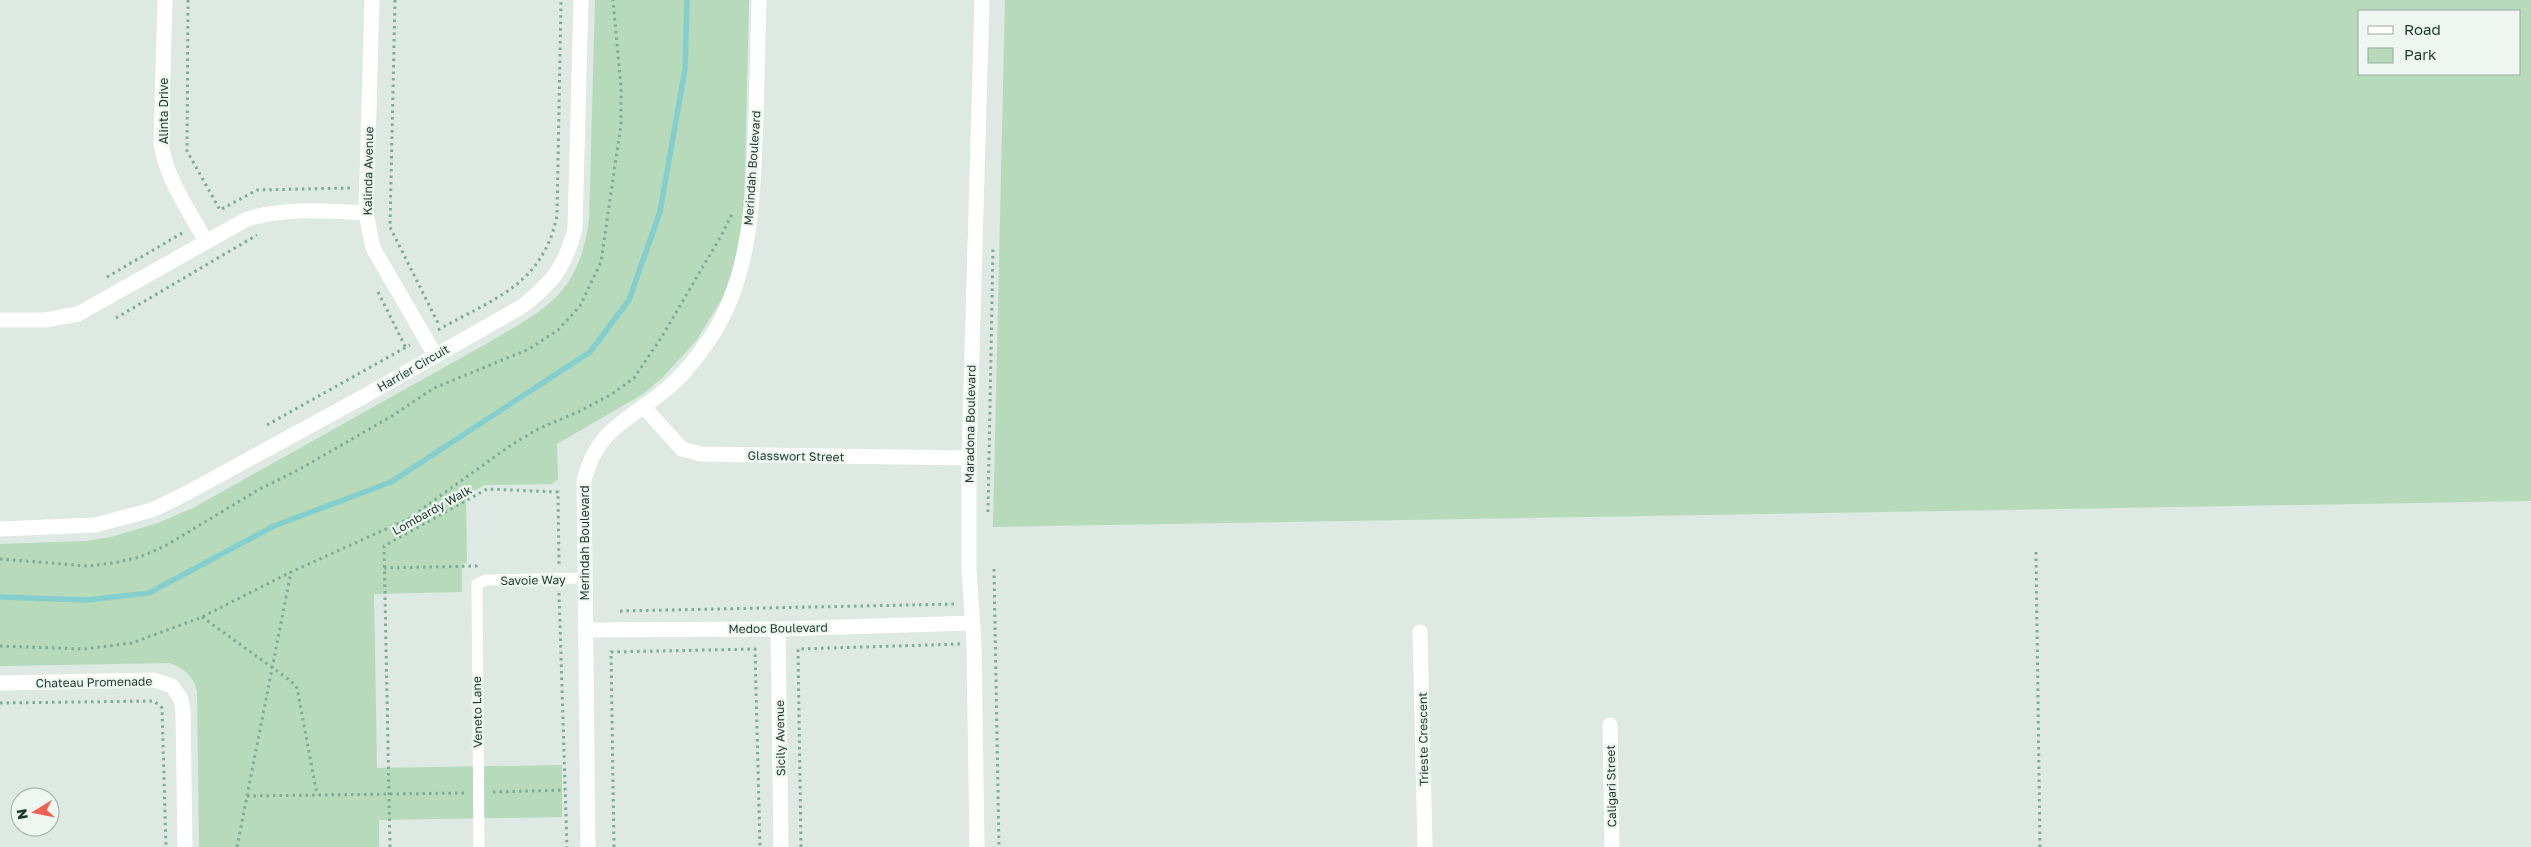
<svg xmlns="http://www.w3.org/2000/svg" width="2531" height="847" viewBox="0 0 2531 847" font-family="'Golos Text',sans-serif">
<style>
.green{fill:#b6daba;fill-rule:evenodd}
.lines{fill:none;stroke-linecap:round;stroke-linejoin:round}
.stream{stroke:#85cece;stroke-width:5.5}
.path{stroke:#7eac96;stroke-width:3;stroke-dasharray:2.5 4;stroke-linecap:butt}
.service{stroke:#fff;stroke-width:11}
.minor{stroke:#fff;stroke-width:15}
.tertiary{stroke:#fff;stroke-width:15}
.labels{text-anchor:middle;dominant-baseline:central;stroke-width:4.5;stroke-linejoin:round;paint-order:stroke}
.street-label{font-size:12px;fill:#1f382d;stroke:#edf6f0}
</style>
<rect width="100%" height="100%" fill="#dde9e2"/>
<g class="green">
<path d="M595,0H749L744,215L733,270L722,299L696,341L662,378L643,394L557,444L558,479L552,484L485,485L466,495L467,563L462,564V592L374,594L377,768L562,765V817L379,820V847H199L197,691C193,675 184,669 170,663L0,666V544L86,541L111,537L158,523L193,508L486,344C546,309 578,295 589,221Z"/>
<path d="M1005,0H2531V501L993,527ZM2360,11H2520V74H2360Z"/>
</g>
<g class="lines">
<polyline class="stream" points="0,597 87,600 149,593 274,526 391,482 590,352 629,300 660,212 685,69 687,0"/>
<g class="path">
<polyline points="188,0 187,151 220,210 257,190 350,188"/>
<polyline points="395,0 390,227 439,325"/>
<polyline points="107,277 184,232"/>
<polyline points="378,292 406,348"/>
<polyline points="116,318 257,235"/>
<path d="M438,330C494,298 542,286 557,216L561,0"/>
<polyline points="267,425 410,345"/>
<polyline points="988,512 993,246"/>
<polyline points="2036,552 2040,847"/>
<polyline points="0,559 88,566 113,563 140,557 165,546 258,490 300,469 392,416 434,388 529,349 558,330 580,306 601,262 621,124 621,87 613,0"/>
<polyline points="384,568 476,566 477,568"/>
<polyline points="994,569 999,847"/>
<polyline points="559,593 567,847"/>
<polyline points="620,611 957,604"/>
<polyline points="202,617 291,681 297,688 317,795"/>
<polyline points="0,646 84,649 132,643 202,617 291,572 408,519 511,445 538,429 580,411 612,394 634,378 661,338 721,236 733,212"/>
<polyline points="0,703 154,701 162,708 166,847"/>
<polyline points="493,792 565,790"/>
<polyline points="247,796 464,793"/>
<polyline points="237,847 291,572"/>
<polyline points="390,847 384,546 487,489 558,492 559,564"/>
<polyline points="614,847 611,652 755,649 760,847"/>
<polyline points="801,847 798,649 960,644"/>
</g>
<polyline class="service" points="479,847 477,584 486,580 584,578"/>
<g class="minor">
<path d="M165,0L161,143C166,179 189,210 206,242"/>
<polyline points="372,0 366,213 373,248 435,355"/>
<path d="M0,320H45L78,314L247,219C286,207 326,211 366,213"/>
<polyline points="643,406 682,449 701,454 969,458"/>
<path d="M0,529L95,525L152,510L185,494L361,398L521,307C552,284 566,266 575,228L581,0"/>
<polyline points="778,629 781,847"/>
<polyline points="585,630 778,629 972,623"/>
<polyline points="1420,632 1425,847"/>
<polyline points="0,683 154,680 172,686 181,699 183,712 185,847"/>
<polyline points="1610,725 1612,847"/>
<path d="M588,847L584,481C596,427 633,419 670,386C685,373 698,356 709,340C753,276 753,192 756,117C757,78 758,39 759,0"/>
</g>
<polyline class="tertiary" points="977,847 974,644 969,570 969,458 982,0"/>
</g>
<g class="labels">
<g class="street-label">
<text transform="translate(163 111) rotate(-90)">Alinta Drive</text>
<text transform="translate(752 168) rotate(-86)">Merindah Boulevard</text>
<text transform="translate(368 171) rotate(-89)">Kalinda Avenue</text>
<text transform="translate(413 368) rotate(-30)">Harrier Circuit</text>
<text transform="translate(970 424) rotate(-89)">Maradona Boulevard</text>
<text transform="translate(796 456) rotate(1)">Glasswort Street</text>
<text transform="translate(432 510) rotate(-29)">Lombardy Walk</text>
<text transform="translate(584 543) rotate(-90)">Merindah Boulevard</text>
<text transform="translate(533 580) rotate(-1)">Savoie Way</text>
<text transform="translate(778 628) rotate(-1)">Medoc Boulevard</text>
<text transform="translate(94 682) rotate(-1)">Chateau Promenade</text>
<text transform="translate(477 712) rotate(-91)">Veneto Lane</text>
<text transform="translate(780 738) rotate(-91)">Sicily Avenue</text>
<text transform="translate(1423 739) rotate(-91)">Trieste Crescent</text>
<text transform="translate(1611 786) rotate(-91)">Caligari Street</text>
</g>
</g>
<rect x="2358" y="10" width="162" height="65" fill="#edf6f0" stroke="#9baaa2"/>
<rect x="2368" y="26" width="25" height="8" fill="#ffffff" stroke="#9baaa2"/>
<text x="2404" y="35" font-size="15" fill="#1f382d">Road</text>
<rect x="2368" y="48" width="25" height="15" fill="#b6daba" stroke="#9baaa2"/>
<text x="2404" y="60" font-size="15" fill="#1f382d">Park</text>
<g transform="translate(35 812) rotate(260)"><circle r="24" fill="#edf6f0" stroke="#9baaa2"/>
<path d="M0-4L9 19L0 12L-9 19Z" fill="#f06154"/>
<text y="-8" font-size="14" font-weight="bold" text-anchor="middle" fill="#1f382d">N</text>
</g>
</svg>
